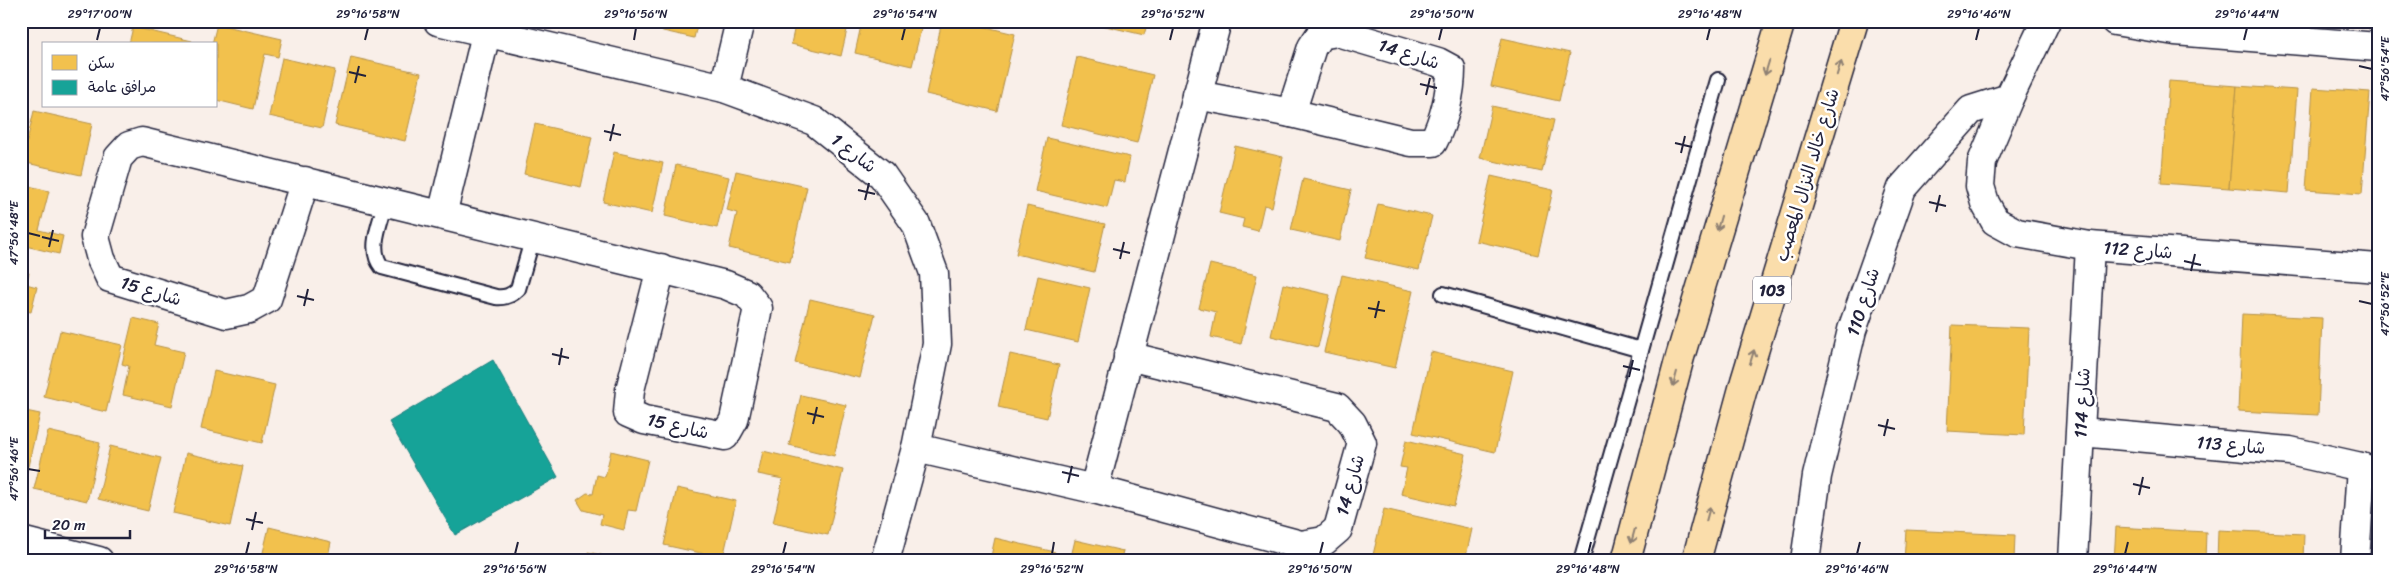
<svg xmlns="http://www.w3.org/2000/svg" width="2399" height="582" viewBox="0 0 2399 582" font-family="Sriracha,'Playpen Sans Arabic',sans-serif">
<style>
.homes{fill:#f2c14e;stroke:#b49148}
.public{fill:#17a398;stroke:#1a7c7c}
.lines{fill:none;stroke-linecap:round;stroke-linejoin:round}
.service-casing{stroke:#22223b;stroke-width:18}
.minor-casing{stroke:#22223b;stroke-width:31}
.tertiary-casing{stroke:#22223b;stroke-width:31}
.primary-casing{stroke:#22223b;stroke-width:31}
.service{stroke:#fff;stroke-width:14}
.minor{stroke:#fff;stroke-width:28}
.tertiary{stroke:#fff;stroke-width:28}
.primary{stroke:#faddab;stroke-width:28}
.oneway{stroke:#8e8073}
.ticks{fill:none;stroke:#22223b;stroke-width:2}
.labels{text-anchor:middle;dominant-baseline:central;stroke-width:5;stroke-linejoin:round;paint-order:stroke}
.shield{fill:#fff;stroke:#646476;stroke-width:1}
.shield-label{font-size:16px;font-weight:bold;fill:#22223b}
.street-label{font-size:18px;fill:#22223b;stroke:#fff}
.neatline{fill:none;stroke:#22223b;stroke-width:2}
.ticks-label{font-size:12px;text-anchor:middle;fill:#22223b}
</style>
<rect width="100%" height="100%" fill="#f9efe9"/>
<filter id="ink" filterUnits="userSpaceOnUse"><feTurbulence type="fractalNoise" baseFrequency=".02" numOctaves="2"/><feDisplacementMap in="SourceGraphic" scale="10" xChannelSelector="R" yChannelSelector="G"/><feConvolveMatrix kernelMatrix="1 2 1 2 8 2 1 2 1" color-interpolation-filters="sRGB"/></filter>
<g filter="url(#ink)">
<g class="homes">
<polygon points="619,21 698,21 694,38"/>
<polygon points="796,21 849,21 841,56 791,44"/>
<polygon points="862,21 923,21 912,66 855,53"/>
<polygon points="942,21 961,21 1015,34 997,111 926,94"/>
<polygon points="1084,21 1148,21 1144,35"/>
<polygon points="217,24 282,39 278,57 265,54 253,109 216,100 216,44 212,44"/>
<polygon points="133,27 192,41 191,44 129,44"/>
<polygon points="1502,38 1570,53 1559,101 1491,86"/>
<polygon points="351,57 421,73 405,141 335,125"/>
<polygon points="1077,57 1153,75 1137,143 1061,125"/>
<polygon points="282,58 335,70 322,128 269,116"/>
<polygon points="2169,81 2237,86 2229,188 2161,183"/>
<polygon points="2237,86 2297,90 2289,193 2229,188"/>
<polygon points="2313,88 2370,92 2362,194 2306,190"/>
<polygon points="1492,106 1554,120 1542,172 1480,158"/>
<polygon points="34,111 92,124 81,175 22,162"/>
<polygon points="535,124 592,137 581,187 524,174"/>
<polygon points="1047,138 1130,157 1125,182 1114,180 1107,208 1035,191"/>
<polygon points="1235,146 1283,157 1272,207 1264,205 1258,231 1242,227 1244,219 1219,213"/>
<polygon points="614,152 663,163 652,213 603,202"/>
<polygon points="676,165 729,177 717,228 665,216"/>
<polygon points="736,171 807,187 790,262 729,248 737,213 727,210"/>
<polygon points="1491,176 1553,190 1538,255 1476,241"/>
<polygon points="1303,179 1351,190 1340,241 1291,230"/>
<polygon points="21,184 49,191 39,230 63,236 59,254 21,245"/>
<polygon points="1378,204 1432,216 1419,270 1365,258"/>
<polygon points="1027,206 1105,224 1094,272 1016,254"/>
<polygon points="1210,264 1257,275 1241,344 1211,337 1216,312 1199,308"/>
<polygon points="21,271 29,273 26,284 37,287 31,312 21,310"/>
<polygon points="1342,275 1413,291 1395,368 1324,352"/>
<polygon points="1038,276 1090,288 1078,342 1026,330"/>
<polygon points="1283,284 1330,295 1318,347 1271,336"/>
<polygon points="810,299 875,314 860,378 795,363"/>
<polygon points="2242,314 2322,318 2318,415 2238,411"/>
<polygon points="133,318 159,324 154,345 184,352 172,406 123,395 129,366 122,364"/>
<polygon points="1952,325 2029,328 2024,435 1947,431"/>
<polygon points="60,331 122,345 106,412 44,397"/>
<polygon points="1431,352 1513,371 1495,452 1413,433"/>
<polygon points="1010,354 1059,365 1047,418 998,407"/>
<polygon points="214,371 275,385 262,443 201,429"/>
<polygon points="801,395 846,405 834,456 789,445"/>
<polygon points="21,410 40,414 26,475 21,474"/>
<polygon points="48,431 100,443 87,501 34,489"/>
<polygon points="1406,440 1466,454 1454,506 1401,494 1407,468 1400,467"/>
<polygon points="110,446 161,458 148,511 98,499"/>
<polygon points="611,451 648,460 636,511 628,510 624,530 600,524 602,515 583,510 577,500 587,493 593,494 597,475 605,477"/>
<polygon points="763,451 843,470 828,535 773,523 783,479 758,474"/>
<polygon points="186,453 243,466 230,526 173,513"/>
<polygon points="677,488 736,501 723,558 664,545"/>
<polygon points="1384,509 1472,529 1465,561 1372,559"/>
<polygon points="269,527 331,542 327,561 261,561"/>
<polygon points="2116,527 2206,532 2205,561 2114,561"/>
<polygon points="1906,530 2015,535 2014,561 1904,561"/>
<polygon points="2218,530 2304,534 2303,561 2217,561"/>
<polygon points="995,538 1055,552 1053,561 990,561"/>
<polygon points="1075,540 1123,551 1121,561 1070,561"/>
<polygon points="588,552 626,561 586,561"/>
<polygon points="381,556 400,561 380,561"/>
</g>
<polygon class="public" points="493,360 558,477 455,535 389,422"/>
<g class="lines">
<g class="service-casing">
<g id="service">
<path d="M386,201C381,222 367,249 382,267L496,297C505,298 511,296 518,289L533,237"/>
<polyline points="1443,294 1641,350"/>
<polyline points="1581,561 1718,80"/>
</g>
</g>
<g class="minor-casing">
<g id="minor">
<polyline points="2046,21 2009,98 1982,162 1980,186 1985,203 1995,221 2017,233 2090,246 2378,268"/>
<polyline points="2115,21 2175,31 2378,47"/>
<path d="M1337,32L1438,62L1451,69C1451,93 1444,121 1433,142H1411L1291,113L1312,47L1320,35Z"/>
<polyline points="724,88 740,21"/>
<polyline points="1197,95 1291,113"/>
<polyline points="305,181 267,299 249,309 226,314 110,278 101,259 95,237 118,158 129,146 142,142 726,285 747,294 758,308 734,420 725,436 644,420 628,413 630,390 661,268"/>
<polyline points="442,215 486,34"/>
<polyline points="2081,432 2290,451 2361,467 2378,473"/>
<polyline points="916,448 1094,489 1301,545 1324,541 1338,529 1362,443 1352,423 1337,407 1128,356"/>
<polyline points="1094,489 1217,21"/>
<polyline points="21,541 99,561"/>
<polyline points="1805,561 1817,476 1852,330 1902,188 1971,110 2009,98"/>
<polyline points="2073,561 2090,246"/>
<polyline points="2355,561 2361,467"/>
</g>
</g>
<g class="tertiary-casing">
<polyline id="tertiary" points="438,21 724,88 814,121 882,175 916,224 934,273 937,344 916,448 885,561"/>
</g>
<g class="primary-casing">
<g id="primary">
<polyline points="1626,561 1680,357 1781,21"/>
<polyline points="1696,561 1745,381 1854,21"/>
</g>
</g>
<use href="#service" class="service"/>
<use href="#minor" class="minor"/>
<use href="#tertiary" class="tertiary"/>
<use href="#primary" class="primary"/>
</g>
<defs><path id="oneway-shaft" d="M-6 0H5M1.5-3L5.5 0L1.5 3" fill="none" stroke-width="1.6" stroke-linecap="round" stroke-linejoin="round" transform="scale(1.25)"/></defs>
<g class="oneway">
<use href="#oneway-shaft" transform="translate(1767 68) rotate(107)"/>
<use href="#oneway-shaft" transform="translate(1839 68) rotate(-73)"/>
<use href="#oneway-shaft" transform="translate(1719 223) rotate(106)"/>
<use href="#oneway-shaft" transform="translate(1752 357) rotate(-73)"/>
<use href="#oneway-shaft" transform="translate(1675 379) rotate(105)"/>
<use href="#oneway-shaft" transform="translate(1708 514) rotate(-75)"/>
<use href="#oneway-shaft" transform="translate(1633 536) rotate(105)"/>
</g>
</g>
<path class="ticks" d="M97,40L100,28M365,40L368,28M634,40L636,28M902,40L905,28M1170,40L1173,28M1439,40L1442,28M1707,40L1710,28M1976,40L1979,28M2244,40L2247,28M2359,66L2372,69M349,72L366,76M355,83L359,66M1420,84L1437,88M1426,95L1430,78M604,131L621,135M610,141L614,124M1675,143L1692,147M1681,153L1685,136M858,190L875,194M865,200L869,183M1929,202L1946,206M1936,212L1940,195M28,233L40,236M42,237L59,241M49,247L53,230M1113,249L1130,253M1120,259L1124,242M2184,261L2201,265M2191,271L2195,254M297,296L314,300M2359,301L2372,304M304,306L308,289M1368,308L1385,311M1375,318L1379,301M552,354L569,358M559,365L562,348M1623,366L1640,370M1629,377L1633,360M807,413L824,417M813,424L817,407M1878,425L1895,429M1884,436L1888,419M28,469L40,471M1062,472L1079,476M1068,483L1072,466M2133,484L2150,488M2139,495L2143,477M246,519L263,523M252,530L256,512M246,554L249,542M515,554L518,542M783,554L786,542M1052,554L1054,542M1320,554L1323,542M1588,554L1591,542M1857,554L1860,542M2125,554L2128,542"/>
<g class="labels">
<rect class="shield" x="1753" y="276.5" width="38" height="27" rx="4"/>
<g class="shield-label">
<text x="1772" y="290">103</text>
</g>
<g class="street-label">
<text transform="translate(1409 54) rotate(18)">شارع 14</text>
<text transform="translate(854 153) rotate(38)">شارع 1</text>
<text transform="translate(1807 175) rotate(-73)">شارع خالد النزال المعصب</text>
<text transform="translate(2138 250) rotate(4)">شارع 112</text>
<text transform="translate(151 291) rotate(17)">شارع 15</text>
<text transform="translate(1863 302) rotate(-72)">شارع 110</text>
<text transform="translate(2082 403) rotate(-87)">114 شارع</text>
<text transform="translate(678 426) rotate(13)">شارع 15</text>
<text transform="translate(2231 445) rotate(5)">شارع 113</text>
<text transform="translate(1350 485) rotate(-74)">شارع 14</text>
</g>
</g>
<rect width="2399" height="582" fill="none" stroke="#fff" stroke-width="55"/>
<rect x="42" y="42" width="175" height="65" fill="#ffffff" stroke="#a7a7b1"/>
<rect x="52" y="55" width="25" height="15" fill="#f2c14e" stroke="#a7a7b1"/>
<text x="88" y="68" font-size="15" fill="#22223b">سكن</text>
<rect x="52" y="80" width="25" height="15" fill="#17a398" stroke="#a7a7b1"/>
<text x="88" y="92" font-size="15" fill="#22223b">مرافق عامة</text>
<path d="M45 530v8h85v-8" fill="none" stroke="#22223b" stroke-width="2.5"/>
<text x="52" y="530" font-size="15" fill="#22223b" stroke="#ffffff" stroke-width="4" paint-order="stroke">20 m</text>
<rect x="28" y="28" width="2344" height="526" class="neatline"/>
<g class="ticks-label">
<text x="100" y="18">29°17'00"N</text>
<text x="368" y="18">29°16'58"N</text>
<text x="636" y="18">29°16'56"N</text>
<text x="905" y="18">29°16'54"N</text>
<text x="1173" y="18">29°16'52"N</text>
<text x="1442" y="18">29°16'50"N</text>
<text x="1710" y="18">29°16'48"N</text>
<text x="1979" y="18">29°16'46"N</text>
<text x="2247" y="18">29°16'44"N</text>
<text transform="translate(2385 69) rotate(-90)" y="4">47°56'54"E</text>
<text transform="translate(14 233) rotate(-90)" y="4">47°56'48"E</text>
<text transform="translate(2385 304) rotate(-90)" y="4">47°56'52"E</text>
<text transform="translate(14 469) rotate(-90)" y="4">47°56'46"E</text>
<text x="246" y="573">29°16'58"N</text>
<text x="515" y="573">29°16'56"N</text>
<text x="783" y="573">29°16'54"N</text>
<text x="1052" y="573">29°16'52"N</text>
<text x="1320" y="573">29°16'50"N</text>
<text x="1588" y="573">29°16'48"N</text>
<text x="1857" y="573">29°16'46"N</text>
<text x="2125" y="573">29°16'44"N</text>
</g>
</svg>
